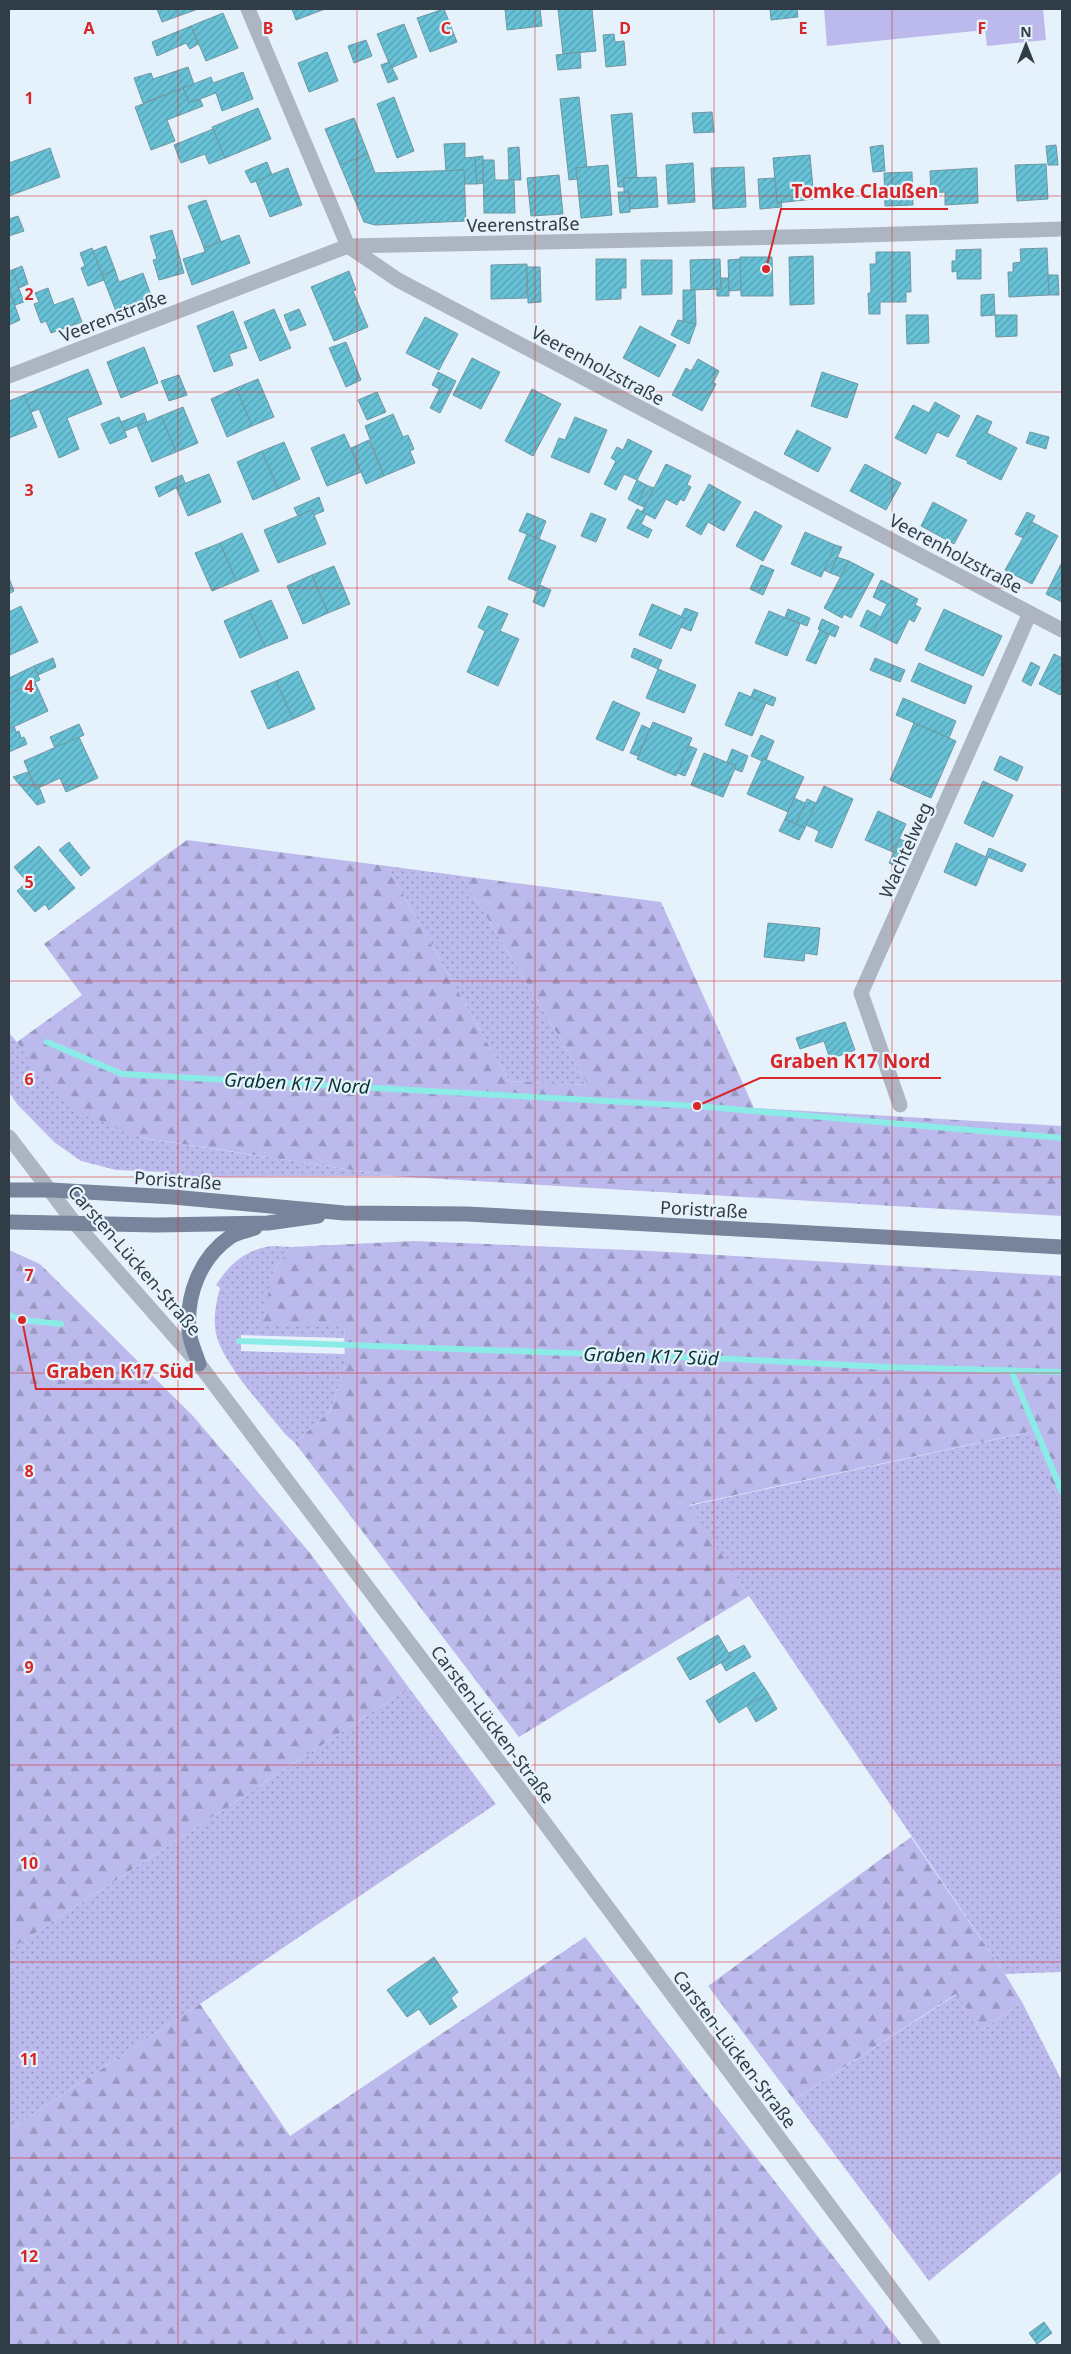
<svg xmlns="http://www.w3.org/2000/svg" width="1071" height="2354" viewBox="0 0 1071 2354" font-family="'Noto Sans',sans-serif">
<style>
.grass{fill:url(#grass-dots)}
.forest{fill:url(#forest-firs)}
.green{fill:#bcbaec}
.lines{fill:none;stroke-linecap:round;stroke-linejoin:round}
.stream{stroke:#8bece7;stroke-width:6}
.building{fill:url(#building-hatch);stroke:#7197a1}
.minor{stroke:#aeb5c2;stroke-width:15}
.major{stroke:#78849b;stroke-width:15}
.grid{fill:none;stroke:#d62828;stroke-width:1;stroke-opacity:0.55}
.labels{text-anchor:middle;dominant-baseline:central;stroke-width:4.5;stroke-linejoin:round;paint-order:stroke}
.street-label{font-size:18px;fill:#313d46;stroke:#e6f2fb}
.water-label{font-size:19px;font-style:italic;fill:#043533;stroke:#e6f2fb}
.grid-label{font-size:16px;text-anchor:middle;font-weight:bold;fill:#d62828;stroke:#e6f2fb;stroke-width:4.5;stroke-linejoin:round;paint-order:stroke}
.leader{fill:none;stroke:#d62828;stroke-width:2}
.callout-dot{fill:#d62828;stroke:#e6f2fb;stroke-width:2}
.callout-label{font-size:19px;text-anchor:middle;font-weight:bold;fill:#d62828;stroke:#e6f2fb;stroke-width:4.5;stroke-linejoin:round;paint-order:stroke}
</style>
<defs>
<pattern id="grass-dots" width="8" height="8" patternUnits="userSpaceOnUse" patternTransform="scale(1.25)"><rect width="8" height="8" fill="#bcbaec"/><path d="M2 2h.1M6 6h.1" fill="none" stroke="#9998c1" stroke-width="1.8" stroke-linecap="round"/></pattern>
<pattern id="forest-firs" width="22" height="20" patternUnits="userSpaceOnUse" patternTransform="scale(1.25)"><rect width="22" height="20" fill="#bcbaec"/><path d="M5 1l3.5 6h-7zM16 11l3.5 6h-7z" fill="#9998c1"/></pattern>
<pattern id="building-hatch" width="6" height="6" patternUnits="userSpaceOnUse" patternTransform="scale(1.25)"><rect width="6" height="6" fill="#67c2d7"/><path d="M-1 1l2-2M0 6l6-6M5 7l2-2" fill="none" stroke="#559fb0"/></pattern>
</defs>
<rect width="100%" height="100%" fill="#e6f2fb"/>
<g class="grass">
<polygon points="387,866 462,876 588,1085 509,1081"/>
<polygon points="9,1033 17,1042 142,1138 391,1176 166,1177 166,1172 116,1170 81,1161 54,1142 17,1104 9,1092"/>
<path d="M274,1246L291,1247L273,1272L344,1327V1338L241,1335V1351L345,1354V1366L331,1410L295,1443L285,1434C265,1409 225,1366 217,1337C212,1321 216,1303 220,1288L216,1285C230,1263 248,1248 274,1246Z"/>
<polygon points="1030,1432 1062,1506 1062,1972 1005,1974 688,1506"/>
<polygon points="409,1688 496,1804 200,2004 9,2130 9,1950"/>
<polygon points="957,1994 982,2030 1022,2002 1062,2081 1062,2171 929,2281 794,2100"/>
</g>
<g class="forest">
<polygon points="187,840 387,866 509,1081 588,1085 462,876 661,902 754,1108 1062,1126 1062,1216 391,1176 143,1138 74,1110 33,1065 17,1042 82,995 44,944"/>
<polygon points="414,1241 652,1251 1062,1276 1062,1506 1029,1432 689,1505 749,1596 519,1737 295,1443 331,1410 345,1366 344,1327 262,1324 273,1272 291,1247"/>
<polygon points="9,1250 40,1264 193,1416 310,1553 409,1688 9,1950"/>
<polygon points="911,1837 1005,1974 1022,2002 982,2030 956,1994 794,2100 708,1986"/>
<polygon points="585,1937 902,2345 9,2345 9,2130 200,2004 290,2136"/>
</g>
<polygon class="green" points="824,9 1043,9 1046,40 987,46 985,30 827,46"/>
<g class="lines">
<g class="stream">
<polyline points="47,1042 122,1074 697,1106 1062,1138"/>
<polyline points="9,1315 22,1320 61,1324"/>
<polyline points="239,1341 732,1359 885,1367 1062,1372"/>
<polyline points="1011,1370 1062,1492"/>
</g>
</g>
<g class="building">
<polygon points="157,9 198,9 162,22"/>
<polygon points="292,9 325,9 296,20"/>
<polygon points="444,9 457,42 430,52 417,18"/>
<polygon points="505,9 540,9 542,26 507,30"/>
<polygon points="558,9 592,9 596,51 563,54"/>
<polygon points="770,9 797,9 798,17 771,20"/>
<polygon points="223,13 238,48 206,61 191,26"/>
<polygon points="404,24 417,57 391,68 377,34"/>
<polygon points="191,26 198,44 190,49 186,43 157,56 152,42"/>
<polygon points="614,34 615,42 624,41 626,65 606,67 603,35"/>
<polygon points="366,40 372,56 354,63 348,46"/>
<polygon points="327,52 338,81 309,92 298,63"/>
<polygon points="580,52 581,68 558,70 556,55"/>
<polygon points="389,62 398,79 388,83 381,65"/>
<polygon points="188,67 194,84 143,103 134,78 151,73 153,79"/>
<polygon points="243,72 253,99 222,111 216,93 189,103 183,88 211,77 213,83"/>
<polygon points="183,88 189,103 200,99 203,106 167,120 175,141 151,150 135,107"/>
<polygon points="394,97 414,151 397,158 377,104"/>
<polygon points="579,97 587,167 576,168 578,179 569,180 560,99"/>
<polygon points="258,108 271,139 225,158 212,127"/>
<polygon points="712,112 714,132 694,133 692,113"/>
<polygon points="632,113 637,178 624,178 624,187 618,187 611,115"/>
<polygon points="354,118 368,154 340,165 325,129"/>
<polygon points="213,129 225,158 209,164 205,154 181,163 174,145"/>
<polygon points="465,143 465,158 475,157 477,184 465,184 464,170 446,171 444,144"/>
<polygon points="883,145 885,171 873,172 870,147"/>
<polygon points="1056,145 1058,165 1048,165 1046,146"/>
<polygon points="519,147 521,180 509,180 508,148"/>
<polygon points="50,148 60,177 9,196 9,163"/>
<polygon points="368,154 375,173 464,170 466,221 375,225 364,222 340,165"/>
<polygon points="810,155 814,199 777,203 773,158"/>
<polygon points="483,156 483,183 477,184 475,157"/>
<polygon points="483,160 494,160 495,180 514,180 515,213 484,213"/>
<polygon points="267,162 272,175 251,183 245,171"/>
<polygon points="693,163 695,202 668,204 666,165"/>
<polygon points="1046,164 1048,199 1017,201 1015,165"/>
<polygon points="608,165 612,215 581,218 576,168"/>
<polygon points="744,167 746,207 713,209 711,168"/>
<polygon points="288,168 302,205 270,217 256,181"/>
<polygon points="977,168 978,203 945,205 945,192 931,193 930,171"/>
<polygon points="912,172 913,205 885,206 884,173"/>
<polygon points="559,175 563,214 531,216 527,178"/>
<polygon points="656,177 658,207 630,209 629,192 624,192 624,178"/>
<polygon points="775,178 777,203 781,202 782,207 760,209 758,179"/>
<polygon points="618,192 629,192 630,212 620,213"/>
<polygon points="206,200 221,242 204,248 188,206"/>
<polygon points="18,216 24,231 9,236 9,219"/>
<polygon points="172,230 184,273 159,280 153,260 157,259 150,236"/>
<polygon points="239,235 250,263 192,285 183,259 205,252 204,248"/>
<polygon points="106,246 115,270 102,275 93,251"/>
<polygon points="92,248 104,280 88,286 81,268 85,266 80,253"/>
<polygon points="1047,248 1049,295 1009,297 1008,272 1013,272 1013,263 1021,262 1020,249"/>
<polygon points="981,249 981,279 957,279 957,271 952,272 952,261 956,261 956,250"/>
<polygon points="876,252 910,252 911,292 906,292 906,302 880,302 880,314 869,314 868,293 871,293 870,264 876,264"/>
<polygon points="813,256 814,304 790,305 789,257"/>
<polygon points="740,257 772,257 773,296 741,296"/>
<polygon points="596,259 626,259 626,288 621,288 621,299 596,300"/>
<polygon points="720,259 721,289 691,290 690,260"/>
<polygon points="740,259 741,290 729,291 728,260"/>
<polygon points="641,260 672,260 672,294 642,295"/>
<polygon points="527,264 527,298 491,299 491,265"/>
<polygon points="22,266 28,284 19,288 12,270"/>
<polygon points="527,267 540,267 541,302 528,303"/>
<polygon points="12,270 24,302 15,305 9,289 9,271"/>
<polygon points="115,270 119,282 143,273 153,301 117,314 102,275"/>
<polygon points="349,271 356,290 353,291 368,327 334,341 311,287"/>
<polygon points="1048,275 1058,275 1059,295 1049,295"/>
<polygon points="721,278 728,278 729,296 717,296 717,289 721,289"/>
<polygon points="48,288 54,305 73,298 82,322 51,333 46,321 41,323 34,304 39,302 35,293"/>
<polygon points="9,289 20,320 9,325"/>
<polygon points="683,290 695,290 696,324 683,322"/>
<polygon points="994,294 995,315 981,316 981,295"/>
<polygon points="274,309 291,348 260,361 244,322"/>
<polygon points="299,309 306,325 290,331 284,315"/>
<polygon points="233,311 247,348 229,354 233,365 214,372 197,326"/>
<polygon points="906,315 928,315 929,343 907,344"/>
<polygon points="995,315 1017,315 1017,336 996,337"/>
<polygon points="425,317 458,334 439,370 406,353"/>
<polygon points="678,320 696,324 689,344 671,335"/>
<polygon points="640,326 676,345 659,377 623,358"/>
<polygon points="346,342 361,380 346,387 329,348"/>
<polygon points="144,347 158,383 121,398 107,362"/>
<polygon points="472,358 500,372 481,409 453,395"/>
<polygon points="698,359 719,371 713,383 716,384 702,411 672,395 686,368 691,371"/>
<polygon points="88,369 102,404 67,418 79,449 59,458 39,409 31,412 24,395"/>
<polygon points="438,372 446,376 439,389 432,385"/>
<polygon points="822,372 858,384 847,418 811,406"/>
<polygon points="179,375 187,395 169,401 161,381"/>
<polygon points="446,376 456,381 440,413 430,408"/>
<polygon points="258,379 274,417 252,426 236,388"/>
<polygon points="236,388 252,426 227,437 211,399"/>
<polygon points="532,389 561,404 533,456 505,441"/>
<polygon points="377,392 386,412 367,420 358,400"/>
<polygon points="24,395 37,427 9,438 9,401"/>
<polygon points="935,402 960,416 948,437 937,432 926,454 895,438 913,405 929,413"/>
<polygon points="183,407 198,443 176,452 161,416"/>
<polygon points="144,413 147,422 125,431 121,422"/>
<polygon points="393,414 403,437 408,435 414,449 410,451 415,463 384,476 365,426"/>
<polygon points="977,415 992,422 987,433 1017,448 1001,480 967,463 968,461 956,456"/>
<polygon points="161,416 176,452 152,462 137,426"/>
<polygon points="119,417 127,437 110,444 101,424"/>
<polygon points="575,417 607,430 589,473 551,457 559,438 565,440"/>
<polygon points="797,430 831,448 818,472 784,454"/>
<polygon points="1030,432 1049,437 1046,449 1026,443"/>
<polygon points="344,434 361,472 327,486 311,448"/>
<polygon points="628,439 652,451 637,480 624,474 616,490 604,484 616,461 611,458 617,447 623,450"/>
<polygon points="369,440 384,476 366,484 351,448"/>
<polygon points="284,442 300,479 278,489 262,451"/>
<polygon points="262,451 278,489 253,500 237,462"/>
<polygon points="666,464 691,476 687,485 691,487 684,501 680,499 677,505 666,499 655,519 642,512"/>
<polygon points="865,464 901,483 886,510 850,491"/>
<polygon points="209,474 221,502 188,516 176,487"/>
<polygon points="182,475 185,483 159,497 155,487"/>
<polygon points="637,480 646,485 637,504 628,499"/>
<polygon points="709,484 741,502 724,531 708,522 701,535 686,526"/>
<polygon points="646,485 654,488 644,507 637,504"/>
<polygon points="319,497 324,511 314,515 312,510 298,516 294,508"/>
<polygon points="933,502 967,520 954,544 921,526"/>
<polygon points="637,509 646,514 641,524 652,530 648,538 627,528"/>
<polygon points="312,510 326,544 278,563 264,530"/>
<polygon points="755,511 782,526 763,561 736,546"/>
<polygon points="1027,512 1035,516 1023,538 1015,534"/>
<polygon points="527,513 546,521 539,539 519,531"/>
<polygon points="591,513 606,519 596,542 581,536"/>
<polygon points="1032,522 1058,536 1032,584 1005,570"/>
<polygon points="805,532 835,545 821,577 791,564"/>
<polygon points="242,533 259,571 236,581 220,543"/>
<polygon points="527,534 556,546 537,591 508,579"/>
<polygon points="220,543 236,581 212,591 195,553"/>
<polygon points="835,545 842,547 830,573 824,570"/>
<polygon points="837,557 849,561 841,577 830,573"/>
<polygon points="849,561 874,574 851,618 844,614 842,618 824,608"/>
<polygon points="1062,562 1062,602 1046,594"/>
<polygon points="761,565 774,570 763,595 750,589"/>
<polygon points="334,566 350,604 328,613 312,575"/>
<polygon points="312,575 328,613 303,624 287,586"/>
<polygon points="9,578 14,591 9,594"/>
<polygon points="881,580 918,599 915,605 921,608 914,622 909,619 897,644 873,632 887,604 873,597"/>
<polygon points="540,585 551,590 544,607 533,602"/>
<polygon points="271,600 288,638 265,647 249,610"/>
<polygon points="652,604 685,618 671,649 639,635"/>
<polygon points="21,606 38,642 10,655 9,612"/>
<polygon points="488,606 508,614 500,631 519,639 498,686 467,672 485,631 478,627"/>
<polygon points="685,608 698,613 691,631 681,627 685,618 681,617"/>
<polygon points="788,609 810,618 807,626 785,617"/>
<polygon points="944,609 1002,636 983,676 925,650"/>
<polygon points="249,610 265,647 240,658 224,621"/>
<polygon points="867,610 881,617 873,632 860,626"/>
<polygon points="769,611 800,624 787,656 755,643"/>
<polygon points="822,619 839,627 835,637 818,629"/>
<polygon points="820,630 829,635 816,664 806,660"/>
<polygon points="634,648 662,660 658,669 631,657"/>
<polygon points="1054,654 1062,658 1062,691 1060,695 1039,684"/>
<polygon points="53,658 56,667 38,675 34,666"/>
<polygon points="875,658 905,670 900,682 870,670"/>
<polygon points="1031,662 1040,667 1031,686 1022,681"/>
<polygon points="919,663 972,686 965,704 911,681"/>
<polygon points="34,666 40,680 9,694 9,678"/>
<polygon points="658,669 696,685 684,713 646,698"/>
<polygon points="298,671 315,709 293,719 276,681"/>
<polygon points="276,681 293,719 268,729 251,691"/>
<polygon points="35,682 48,711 9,729 9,694"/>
<polygon points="754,689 776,698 773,706 751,697"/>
<polygon points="739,692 766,703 752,736 725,725"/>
<polygon points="903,698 956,721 949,738 896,715"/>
<polygon points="613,701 640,713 623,751 596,739"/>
<polygon points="653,722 692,738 676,776 637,759"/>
<polygon points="914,723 956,741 931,798 890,780"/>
<polygon points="79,724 84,735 55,748 50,737"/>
<polygon points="642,725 650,729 638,756 630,753"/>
<polygon points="14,726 16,732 19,731 21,738 24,737 27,744 9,752 9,729"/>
<polygon points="761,735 774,741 766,760 763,758 762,761 751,756"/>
<polygon points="79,737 98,778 66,792 60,778 36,789 24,761"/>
<polygon points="689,746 697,749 685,776 677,773"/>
<polygon points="732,749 748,756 742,772 734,769 736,766 727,762"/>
<polygon points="704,753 736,766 723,797 691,785"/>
<polygon points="1000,756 1023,767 1017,781 994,770"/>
<polygon points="763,758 804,777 788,812 747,794"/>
<polygon points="28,772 36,789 39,787 45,802 37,805 13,777"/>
<polygon points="983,781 1013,795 993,837 964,823"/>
<polygon points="824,786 853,799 832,848 815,841 819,831 806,825"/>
<polygon points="794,798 805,803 796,824 785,819"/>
<polygon points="807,799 816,803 805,828 796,824"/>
<polygon points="878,811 906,824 893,852 865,840"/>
<polygon points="785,819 805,828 799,840 779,831"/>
<polygon points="900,839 909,843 898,867 889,863"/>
<polygon points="69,842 90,868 81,876 59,850"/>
<polygon points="956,843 988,858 976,886 944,872"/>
<polygon points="39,846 75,888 49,910 45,904 35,912 17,891 27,882 14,867"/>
<polygon points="989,848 1026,864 1022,872 986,856"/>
<polygon points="768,923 820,928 817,955 805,953 804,961 764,957"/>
<polygon points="845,1022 855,1050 830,1059 824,1041 800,1049 796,1038"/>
<polygon points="718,1635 731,1657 690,1680 677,1658"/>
<polygon points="744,1645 751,1657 726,1671 721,1662 731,1657 729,1653"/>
<polygon points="754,1672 768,1693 719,1723 706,1701"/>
<polygon points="768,1693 777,1709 756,1722 747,1706"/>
<polygon points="434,1957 458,1992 451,1998 457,2007 430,2025 419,2009 407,2017 387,1990"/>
<polygon points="1044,2322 1052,2333 1037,2344 1029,2333"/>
</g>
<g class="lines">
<g class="minor">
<polyline points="248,9 348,246 398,280 1062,630"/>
<polyline points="9,376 348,246 833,236 1062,229"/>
<polyline points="900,1105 861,993 1030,613"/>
<polyline points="9,1137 74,1222 199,1364 515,1783 933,2345"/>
</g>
<g class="major">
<polyline points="9,1190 51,1190 173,1197 344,1213 467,1214 1062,1247"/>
<polyline points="9,1222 157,1225 268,1223 318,1216"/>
<path d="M199,1364C196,1354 190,1342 189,1331C186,1295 200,1258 230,1237C237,1232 247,1231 255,1228"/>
</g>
</g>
<path class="grid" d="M178,9V2345M357,9V2345M535,9V2345M714,9V2345M892,9V2345M9,196H1062M9,392H1062M9,588H1062M9,785H1062M9,981H1062M9,1177H1062M9,1373H1062M9,1569H1062M9,1765H1062M9,1962H1062M9,2158H1062"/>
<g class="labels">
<g class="street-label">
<text transform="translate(523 224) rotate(-1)">Veerenstraße</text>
<text transform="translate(113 316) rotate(-21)">Veerenstraße</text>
<text transform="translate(598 365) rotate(28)">Veerenholzstraße</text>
<text transform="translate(956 553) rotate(28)">Veerenholzstraße</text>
<text transform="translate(905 850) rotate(-66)">Wachtelweg</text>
<text transform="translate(178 1180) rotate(4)">Poristraße</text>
<text transform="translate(704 1209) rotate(3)">Poristraße</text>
<text transform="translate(135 1260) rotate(49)">Carsten-Lücken-Straße</text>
<text transform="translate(493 1724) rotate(53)">Carsten-Lücken-Straße</text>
<text transform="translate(735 2049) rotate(53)">Carsten-Lücken-Straße</text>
</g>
<g class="water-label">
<text transform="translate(297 1083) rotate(3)">Graben K17 Nord</text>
<text transform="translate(651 1356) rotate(2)">Graben K17 Süd</text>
</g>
</g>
<g class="grid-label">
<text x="89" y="34">A</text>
<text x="268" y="34">B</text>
<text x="446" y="34">C</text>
<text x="625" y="34">D</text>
<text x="803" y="34">E</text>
<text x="982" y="34">F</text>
<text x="29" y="104">1</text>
<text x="29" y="300">2</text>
<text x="29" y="496">3</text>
<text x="29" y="692">4</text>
<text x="29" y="888">5</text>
<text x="29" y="1085">6</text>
<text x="29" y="1281">7</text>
<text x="29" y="1477">8</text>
<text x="29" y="1673">9</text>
<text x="29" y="1869">10</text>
<text x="29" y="2065">11</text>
<text x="29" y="2262">12</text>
</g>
<path class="leader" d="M766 269L781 209H948M697 1106L760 1078H941M22 1320L36 1389H204"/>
<g class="callout-dot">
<circle cx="766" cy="269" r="5"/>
<circle cx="697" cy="1106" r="5"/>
<circle cx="22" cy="1320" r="5"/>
</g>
<g class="callout-label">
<text x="865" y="198">Tomke Claußen</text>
<text x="850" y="1068">Graben K17 Nord</text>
<text x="120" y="1378">Graben K17 Süd</text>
</g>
<rect width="1071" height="2354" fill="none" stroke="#313d46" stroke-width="20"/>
<g transform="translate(1026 45)" stroke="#e6f2fb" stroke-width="4" paint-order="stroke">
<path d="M0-4L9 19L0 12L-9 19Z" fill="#313d46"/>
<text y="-8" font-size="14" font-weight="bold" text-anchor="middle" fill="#313d46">N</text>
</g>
</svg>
